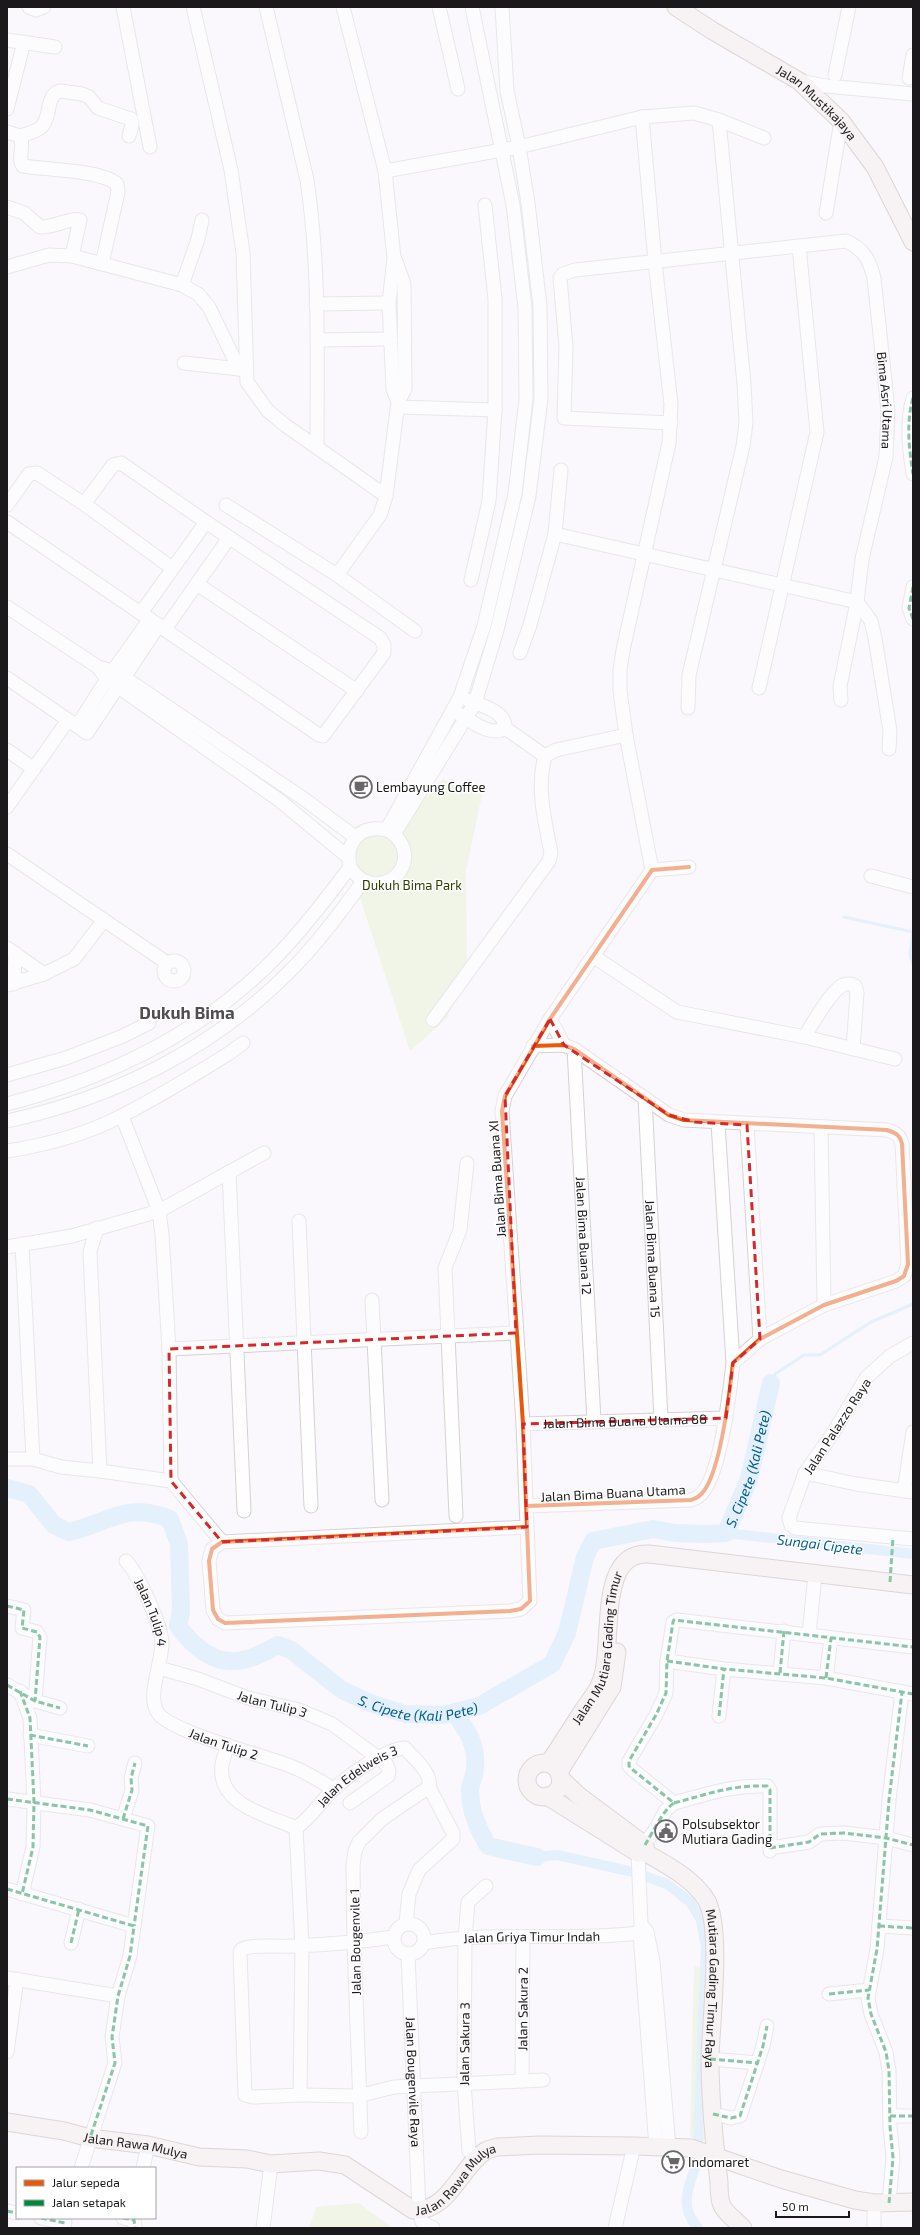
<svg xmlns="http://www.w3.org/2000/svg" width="920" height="2235" viewBox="0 0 920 2235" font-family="'Exo 2',sans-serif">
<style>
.green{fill:#e6f1ce}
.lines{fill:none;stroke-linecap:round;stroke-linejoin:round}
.stream{stroke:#c9e6fc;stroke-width:3}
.canal{stroke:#c9e6fc;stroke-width:10}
.river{stroke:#c9e6fc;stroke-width:18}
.minor-casing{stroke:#d3d2d4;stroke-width:15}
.major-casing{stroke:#beacaa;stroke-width:19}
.minor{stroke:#fefeff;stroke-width:13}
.major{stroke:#f3eae8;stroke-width:17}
.quiet{stroke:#00873e;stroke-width:3;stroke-dasharray:6 3;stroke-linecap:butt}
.cycleway-casing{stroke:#fff;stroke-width:6}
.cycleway{stroke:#e8590c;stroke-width:4}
.marked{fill:none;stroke:#d62828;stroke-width:3;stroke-dasharray:8 5;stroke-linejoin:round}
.labels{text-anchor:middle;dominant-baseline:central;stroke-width:3;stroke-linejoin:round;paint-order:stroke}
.street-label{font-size:13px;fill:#1b191b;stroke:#fff}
.poi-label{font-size:13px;fill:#1b191b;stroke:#fff;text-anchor:start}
.park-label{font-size:13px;fill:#2f3c03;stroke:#fff}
.water-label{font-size:14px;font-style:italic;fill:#015c8b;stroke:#fff}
.district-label{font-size:17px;font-weight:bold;fill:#514e52;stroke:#fff}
</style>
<rect width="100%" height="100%" fill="#faf8fc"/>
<g class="green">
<polygon points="443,779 482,795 466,870 467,969 447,1018 410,1051 350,867 355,837 394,834"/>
<polygon points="694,1967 712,1969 707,2142 690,2137"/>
<polygon points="359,2203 392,2228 309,2228 316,2207"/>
</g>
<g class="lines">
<g class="stream">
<polyline points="844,917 913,932"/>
<polyline points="913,932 910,954 913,964"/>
<polyline points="771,1383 775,1374 804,1355 820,1355 871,1322 913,1304"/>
</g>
<g class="canal">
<polyline points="726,1533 913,1554"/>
<path d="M537,1857L557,1855L633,1872L667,1884L690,1902L701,1920L706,1947L697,2162C689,2186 678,2206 698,2228"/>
</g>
<g class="river">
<path id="s1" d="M7,1488L29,1494L54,1525L69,1532C108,1523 128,1501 170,1519L179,1544L181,1612L178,1626C190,1642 209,1661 231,1661C247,1662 265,1652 278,1645L291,1650L342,1690L370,1703L405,1714L444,1715L479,1706L552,1664L567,1633L585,1557L593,1541L653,1529L675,1533L707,1534L726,1533L749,1479L771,1383"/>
<path d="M454,1713C468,1730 477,1746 475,1769C475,1776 470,1783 470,1790C470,1812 478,1828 488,1846L537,1857"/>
</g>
<g class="minor-casing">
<g id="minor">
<polyline points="29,7 36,10 44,7"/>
<polyline points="123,7 150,147"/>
<polyline points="193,7 231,170 243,253 247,382 268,411 285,425 386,496"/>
<path d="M266,7L307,180C320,268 317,358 317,447"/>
<polyline points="439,7 458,89"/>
<polyline points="7,40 55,47"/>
<polyline points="835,75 849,7"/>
<polyline points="909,78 913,55"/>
<polyline points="799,81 826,86 913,94"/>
<polyline points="7,109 24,42"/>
<polyline points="642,117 694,113 719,120 744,384 746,423 743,446 689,675 688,708"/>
<polyline points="719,120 764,138"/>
<path d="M7,132L20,136C25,146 17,159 23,166C46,170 101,170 117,184L118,192L102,264"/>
<path d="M20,136C26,134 35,132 40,128C52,120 45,94 60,91L82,94L89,97L98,108L131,119L132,125L129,136"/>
<polyline points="385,171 519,147 642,117 655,262 671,404 669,443 623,650 620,669 620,691 626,735 652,870"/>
<path d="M7,207L24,213L40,227C53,228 71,217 80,220L72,256"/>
<polyline points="826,213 841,121"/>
<polyline points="395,259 404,284 405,389 398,402"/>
<polyline points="7,267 49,255 72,256 182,285 198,294 209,307 239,369"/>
<polyline points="182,285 198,239 202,220"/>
<polyline points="316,304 389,303"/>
<polyline points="317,340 391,339"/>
<polyline points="184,363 239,369"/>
<path d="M913,398C906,422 909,449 913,474"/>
<polyline points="398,407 495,410 495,299 485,205"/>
<path id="s2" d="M671,423L564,418L566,347L560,278L563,274L575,270L846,241C864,249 870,261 874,278L888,410L886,457L862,559L857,602L840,686L841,700"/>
<polyline points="84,504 113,465 121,463 206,522 141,613"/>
<polyline points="7,505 29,474 37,473 84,504 172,568"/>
<polyline points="226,505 337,575 415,631"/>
<polyline points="7,522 319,735 323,736 384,653 384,645 380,638 206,522"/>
<polyline points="555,534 857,602"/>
<polyline points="337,575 380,515 386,496 398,402 393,389 389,303 394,258 385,171 343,7"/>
<polyline points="471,580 489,501 495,410"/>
<polyline points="197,584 357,691"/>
<polyline points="913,587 909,608 913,619"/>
<polyline points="857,602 871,621 875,638 890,731 889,749"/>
<polyline points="7,607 98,667 107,679 279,800 348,857"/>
<polyline points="165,629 229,538"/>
<polyline points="520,653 530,625 555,534 561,470"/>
<polyline points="98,667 112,671 125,678 304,799 355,837"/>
<polyline points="7,678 87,733 159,625"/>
<polyline points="759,688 817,432 799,246"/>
<path d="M468,700C480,705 506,711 505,728L545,756"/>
<path d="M459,714C471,721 492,738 505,728"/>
<polyline points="77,726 107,679 150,619"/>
<polyline points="7,750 34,769"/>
<polyline points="7,807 68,720"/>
<polyline points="387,829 460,697 484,626 515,494 526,399 525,308 513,205 472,7"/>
<polyline points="394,834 475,703 497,630 529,496 541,398 540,306 528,203 519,147 507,91 502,7"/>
<polyline points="7,854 167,963"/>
<polyline points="871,876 913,887"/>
<polyline points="7,948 44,974 7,985"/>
<polyline points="593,956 677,1012 805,1037 895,1059"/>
<circle cx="174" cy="971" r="10"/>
<polyline points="44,974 74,959 104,920"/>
<polyline points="14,984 15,953"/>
<polyline points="550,1019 564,1045"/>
<path d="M433,1020L549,861L551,853C545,821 536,788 545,756L556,750L626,735"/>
<path d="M805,1037C811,1025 832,990 843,985C847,983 852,984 855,986L857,993L853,1049"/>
<path id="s3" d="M574,1049L594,1421"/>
<polyline points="7,1075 66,1058 123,1036 149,1023"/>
<path id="s4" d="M645,1098L661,1419"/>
<path d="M7,1104C109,1078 203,1033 277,956C304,928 327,898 350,867C345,844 358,826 382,829C390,830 395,834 399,840C421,871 373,905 350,867"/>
<polyline points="122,1116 159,1211 162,1234 169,1349 171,1481 222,1542"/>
<path d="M7,1121C114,1098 213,1049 291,970C318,943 341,912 363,881"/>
<polyline points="718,1123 733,1363"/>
<polyline points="747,1125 760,1339"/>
<polyline points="821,1127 824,1305"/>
<path d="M7,1151C46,1145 88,1134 123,1115C159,1097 194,1075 228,1054L243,1043"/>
<polyline points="229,1172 244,1511"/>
<polyline points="299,1221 311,1506"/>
<polyline points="22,1244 33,1459"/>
<polyline points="7,1247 72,1236 159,1211 264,1153"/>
<polyline points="372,1300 382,1500"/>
<polyline points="913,1343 890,1356 866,1378 833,1433 805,1473 789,1518 791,1525 795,1528 913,1539"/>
<polyline points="169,1349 516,1333"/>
<path id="s5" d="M523,1424L726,1418"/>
<polyline points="7,1459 33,1459 61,1467 100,1471 90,1252 97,1228"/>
<polyline points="100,1471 171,1481"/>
<polyline points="805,1473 856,1484 913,1492"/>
<polyline points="904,1491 913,1432"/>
<path d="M527,1506L691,1500C693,1499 697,1498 699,1496C720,1481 730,1390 733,1363L760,1339L824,1305L896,1281L904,1276L908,1264L902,1144C900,1135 896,1133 887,1130L684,1120L669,1115L574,1049L564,1045L533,1046"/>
<polyline points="456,1516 445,1268 460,1230 467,1163"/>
<polyline points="527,1527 530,1601 521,1609 510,1611 225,1623 218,1619 213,1610 209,1561 212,1549 222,1542 527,1527 523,1424 502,1111 505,1096 550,1019 652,870 689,867"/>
<path id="s6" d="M126,1561C139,1575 160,1623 162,1641C163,1661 146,1697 158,1713C172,1733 267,1756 293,1767C308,1773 320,1781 333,1789"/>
<polyline points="7,1606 24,1610 22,1628 37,1632 40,1637 35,1701"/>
<polyline points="809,1635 815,1574"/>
<polyline points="667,1661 724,1669 826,1678 913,1694"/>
<path id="s7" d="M159,1668L198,1679L248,1698L299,1710L332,1724L377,1757L387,1765L389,1771L388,1776L350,1803"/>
<polyline points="780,1673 784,1631"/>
<polyline points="826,1678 831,1638"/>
<polyline points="7,1685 35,1701 60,1708"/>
<polyline points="20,1691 30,1718 34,1802 33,1847 22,1894"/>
<polyline points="719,1716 724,1669"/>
<polyline points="30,1735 88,1746"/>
<path d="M228,1745C226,1751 223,1759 222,1765C217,1806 268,1815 296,1828"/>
<polyline points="7,1799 90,1810 148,1826 134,1926"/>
<path d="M674,1803C708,1794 731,1785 767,1786L770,1790V1851"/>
<polyline points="123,1819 132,1790 131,1778 135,1763"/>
<path d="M296,1828L302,1946L300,2095L253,2097L245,2095L240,1952L242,1949C252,1944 279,1947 291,1946C326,1945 359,1942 393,1937"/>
<path id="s8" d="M296,1828C311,1818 320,1802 333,1790C347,1776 386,1749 405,1748C414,1759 432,1772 429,1787"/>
<polyline points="770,1848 809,1842 820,1834 844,1833 886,1838 913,1845"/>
<polyline points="7,1889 134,1926 130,1956 118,1996 112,2037 115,2063 81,2168"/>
<polyline points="406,1923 409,1894 419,1870 453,1839 453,1833 429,1787"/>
<circle cx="409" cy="1939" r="15"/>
<polyline points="642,1926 647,1932 653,1961 669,2147"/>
<polyline points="879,1926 913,1928"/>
<polyline points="71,1943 79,1909"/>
<path id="s9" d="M424,1943C497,1930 573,1942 647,1932"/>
<path id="s10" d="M408,1955L419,2210L422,2222L433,2228"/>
<polyline points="7,1978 118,1996"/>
<polyline points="829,1994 869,1990"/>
<polyline points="7,2052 17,1979"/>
<polyline points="710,2059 758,2063"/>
<path id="s11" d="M522,2080L523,1938"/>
<polyline points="300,2095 358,2096 394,2087 543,2080"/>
<polyline points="713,2114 731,2118 740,2116 763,2046 767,2026"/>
<polyline points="890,2116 913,2116"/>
<polyline points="361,2132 354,1943 353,1865 355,1851 359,1842 382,1819 429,1787"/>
<polyline points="656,2147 640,1933 641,1924 638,1853 657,1827 665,1811 674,1803 633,1770 629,1766 629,1761 656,1715 666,1693 667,1661 673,1622 677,1620 913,1647"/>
<path id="s12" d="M469,2151L464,2083L465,1938L468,1902L486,1886"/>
<polyline points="143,2168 148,2145"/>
<polyline points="874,2203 874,2228"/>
<polyline points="889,2203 893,2158 890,2126 889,2071 886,2052 871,2014 868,1998 877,1949 889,1800 902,1692"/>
<polyline points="7,2211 17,2213"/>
<polyline points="41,2218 65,2223"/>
<polyline points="123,2218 134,2220 135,2228"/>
<polyline points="263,2228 271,2164"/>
<polyline points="615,2228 634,2146"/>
</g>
</g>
<g class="major-casing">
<g id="major">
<path id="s13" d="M676,7L713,31L799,81L841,121L875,167L913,242"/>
<path id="s14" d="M549,1763C560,1746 571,1729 582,1712C588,1702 596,1694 600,1684C616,1649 594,1551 649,1554L913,1585"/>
<circle cx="544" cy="1780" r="17"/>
<polyline points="559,1772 612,1687 617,1652"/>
<polyline points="560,1778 578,1795 645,1845 646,1853"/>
<polyline points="547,1796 638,1853 646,1853"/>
<path id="s15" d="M646,1853C667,1865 694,1879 707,1901C722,1929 711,2022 710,2058C710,2098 714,2141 719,2182C719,2211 723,2208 743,2228"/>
<path id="s16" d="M7,2122L64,2131L90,2138L148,2145L199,2157L247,2159L271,2164L319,2161L345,2165L413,2210C449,2213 461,2165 487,2150L497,2147L540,2145L634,2146L691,2148L781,2179L855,2200L874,2203L913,2202"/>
</g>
</g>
<use href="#minor" class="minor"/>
<use href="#major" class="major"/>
<g class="quiet">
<path d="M913,398C906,422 909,449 913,474"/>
<polyline points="913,587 909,608 913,619"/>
<polyline points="890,1582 893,1537"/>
<polyline points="7,1606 24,1610 22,1628 37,1632 40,1637 35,1701"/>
<polyline points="667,1661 724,1669 826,1678 913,1694"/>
<polyline points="780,1673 784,1631"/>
<polyline points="826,1678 831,1638"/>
<polyline points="7,1685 35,1701 60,1708"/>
<polyline points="20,1691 30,1718 34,1802 33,1847 22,1894"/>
<polyline points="719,1716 724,1669"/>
<polyline points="30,1735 88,1746"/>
<polyline points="7,1799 90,1810 148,1826 134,1926"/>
<path d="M674,1803C708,1794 731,1785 767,1786L770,1790V1851"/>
<polyline points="123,1819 132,1790 131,1778 135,1763"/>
<path d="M645,1845C653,1832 663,1810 674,1803L633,1770L629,1766V1761L656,1715L666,1693L667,1661L673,1622L674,1620L913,1647"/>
<polyline points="770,1848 809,1842 820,1834 844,1833 886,1838 913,1845"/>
<polyline points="7,1889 134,1926 130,1956 118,1996 112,2037 115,2063 90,2138"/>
<polyline points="879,1926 913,1928"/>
<polyline points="71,1943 79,1909"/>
<polyline points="829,1994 869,1990"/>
<polyline points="710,2059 758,2063"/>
<polyline points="713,2114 731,2118 740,2116 763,2046 767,2026"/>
<polyline points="890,2116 913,2116"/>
<polyline points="889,2203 893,2158 890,2126 889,2071 886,2052 871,2014 868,1998 877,1949 889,1800 902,1692"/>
<polyline points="7,2211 17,2213"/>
<polyline points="41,2218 65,2223"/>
<polyline points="123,2218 134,2220 135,2228"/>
</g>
<g class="cycleway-casing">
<g id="cycleway">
<path d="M527,1506L691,1500C693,1499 697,1498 699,1496C720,1481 730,1390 733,1363L760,1339L824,1305L896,1281L904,1276L908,1264L902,1144C900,1135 896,1133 887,1130L684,1120L669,1115L574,1049L564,1045L533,1046"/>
<polyline points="527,1527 530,1601 521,1609 510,1611 225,1623 218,1619 213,1610 209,1561 212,1549 222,1542 527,1527 523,1424 502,1111 505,1096 550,1019 652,870 689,867"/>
</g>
</g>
<use href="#cycleway" class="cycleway"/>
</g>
<path d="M0 0H920V2235H0ZM550,1019L564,1045L669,1115L695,1122L747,1125L760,1339L733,1363L726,1418L523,1424L527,1527L222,1542L171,1481L169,1349L516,1333L505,1096Z" fill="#faf8fc" fill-opacity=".55" fill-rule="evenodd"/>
<path class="marked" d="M550,1019L564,1045L669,1115L695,1122L747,1125L760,1339L733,1363L726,1418L523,1424L527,1527L222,1542L171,1481L169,1349L516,1333L505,1096Z"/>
<defs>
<g id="cafe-ring" transform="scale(1.15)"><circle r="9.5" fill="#fff" stroke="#69676a" stroke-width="1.5"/><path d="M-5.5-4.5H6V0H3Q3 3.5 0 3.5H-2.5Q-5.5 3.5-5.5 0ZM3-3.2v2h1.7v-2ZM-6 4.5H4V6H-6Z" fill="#69676a"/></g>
<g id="civic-ring" transform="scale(1.15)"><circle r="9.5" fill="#fff" stroke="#69676a" stroke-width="1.5"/><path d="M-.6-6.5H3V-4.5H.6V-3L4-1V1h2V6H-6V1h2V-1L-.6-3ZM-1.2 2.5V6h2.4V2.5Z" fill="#69676a"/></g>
<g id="supermarket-ring" transform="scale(1.15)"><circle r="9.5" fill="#fff" stroke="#69676a" stroke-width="1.5"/><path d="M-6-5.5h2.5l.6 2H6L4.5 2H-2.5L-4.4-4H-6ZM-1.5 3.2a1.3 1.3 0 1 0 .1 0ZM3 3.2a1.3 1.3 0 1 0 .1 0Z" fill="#69676a"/></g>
</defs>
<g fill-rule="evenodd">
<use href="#cafe-ring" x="361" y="787"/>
<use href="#civic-ring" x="666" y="1831"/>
<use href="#supermarket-ring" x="673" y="2162"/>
</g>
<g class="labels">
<g class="street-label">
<text stroke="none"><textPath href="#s13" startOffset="171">Jalan Mustikajaya</textPath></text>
<text stroke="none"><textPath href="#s2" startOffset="709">Bima Asri Utama</textPath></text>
<text transform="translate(497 1179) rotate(-94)">Jalan Bima Buana XI</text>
<text stroke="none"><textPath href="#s3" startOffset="187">Jalan Bima Buana 12</textPath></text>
<text stroke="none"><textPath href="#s4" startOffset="161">Jalan Bima Buana 15</textPath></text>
<text stroke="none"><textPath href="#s5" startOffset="102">Jalan Bima Buana Utama 88</textPath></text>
<text transform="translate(837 1426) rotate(-57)">Jalan Palazzo Raya</text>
<text transform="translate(613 1493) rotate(-3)">Jalan Bima Buana Utama</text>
<text stroke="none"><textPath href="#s6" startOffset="58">Jalan Tulip 4</textPath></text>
<text stroke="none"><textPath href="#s14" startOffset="128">Jalan Mutiara Gading Timur</textPath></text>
<text stroke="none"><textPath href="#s7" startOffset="119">Jalan Tulip 3</textPath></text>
<text stroke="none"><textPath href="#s6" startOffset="235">Jalan Tulip 2</textPath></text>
<text stroke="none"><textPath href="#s8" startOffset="81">Jalan Edelweis 3</textPath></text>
<text stroke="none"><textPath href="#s9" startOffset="108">Jalan Griya Timur Indah</textPath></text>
<text transform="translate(355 1942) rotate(-91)">Jalan Bougenvile 1</text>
<text stroke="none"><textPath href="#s15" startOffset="167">Mutiara Gading Timur Raya</textPath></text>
<text stroke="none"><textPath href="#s11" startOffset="71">Jalan Sakura 2</textPath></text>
<text stroke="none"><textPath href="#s12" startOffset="107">Jalan Sakura 3</textPath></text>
<text stroke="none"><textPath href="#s10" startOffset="127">Jalan Bougenvile Raya</textPath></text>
<text stroke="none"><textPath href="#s16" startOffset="131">Jalan Rawa Mulya</textPath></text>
<text stroke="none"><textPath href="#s16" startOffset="479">Jalan Rawa Mulya</textPath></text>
</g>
<g class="poi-label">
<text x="376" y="787">Lembayung Coffee</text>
<text x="682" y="1824">Polsubsektor<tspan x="682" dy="15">Mutiara Gading</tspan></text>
<text x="688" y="2162">Indomaret</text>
</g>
<g class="park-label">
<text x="412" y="885">Dukuh Bima Park</text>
</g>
<g class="water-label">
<text stroke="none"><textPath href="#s1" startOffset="1048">S. Cipete (Kali Pete)</textPath></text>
<text transform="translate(820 1544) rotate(7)">Sungai Cipete</text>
<text stroke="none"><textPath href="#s1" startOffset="568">S. Cipete (Kali Pete)</textPath></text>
</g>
<g class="district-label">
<text x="187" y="1012">Dukuh Bima</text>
</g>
</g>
<rect width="920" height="2235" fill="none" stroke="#1b191b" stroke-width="16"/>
<rect x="16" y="2167" width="140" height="52" fill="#ffffff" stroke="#a4a3a4"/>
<rect x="24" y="2180" width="20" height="6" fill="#e8590c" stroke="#a4a3a4"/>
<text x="52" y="2187" font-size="12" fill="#1b191b">Jalur sepeda</text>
<rect x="24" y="2200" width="20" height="6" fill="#00873e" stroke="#a4a3a4"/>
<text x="52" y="2207" font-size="12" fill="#1b191b">Jalan setapak</text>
<path d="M776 2211v6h73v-6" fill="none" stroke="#1b191b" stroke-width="2"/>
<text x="782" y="2211" font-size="12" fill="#1b191b" stroke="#ffffff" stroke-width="3" paint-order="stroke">50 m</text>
</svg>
